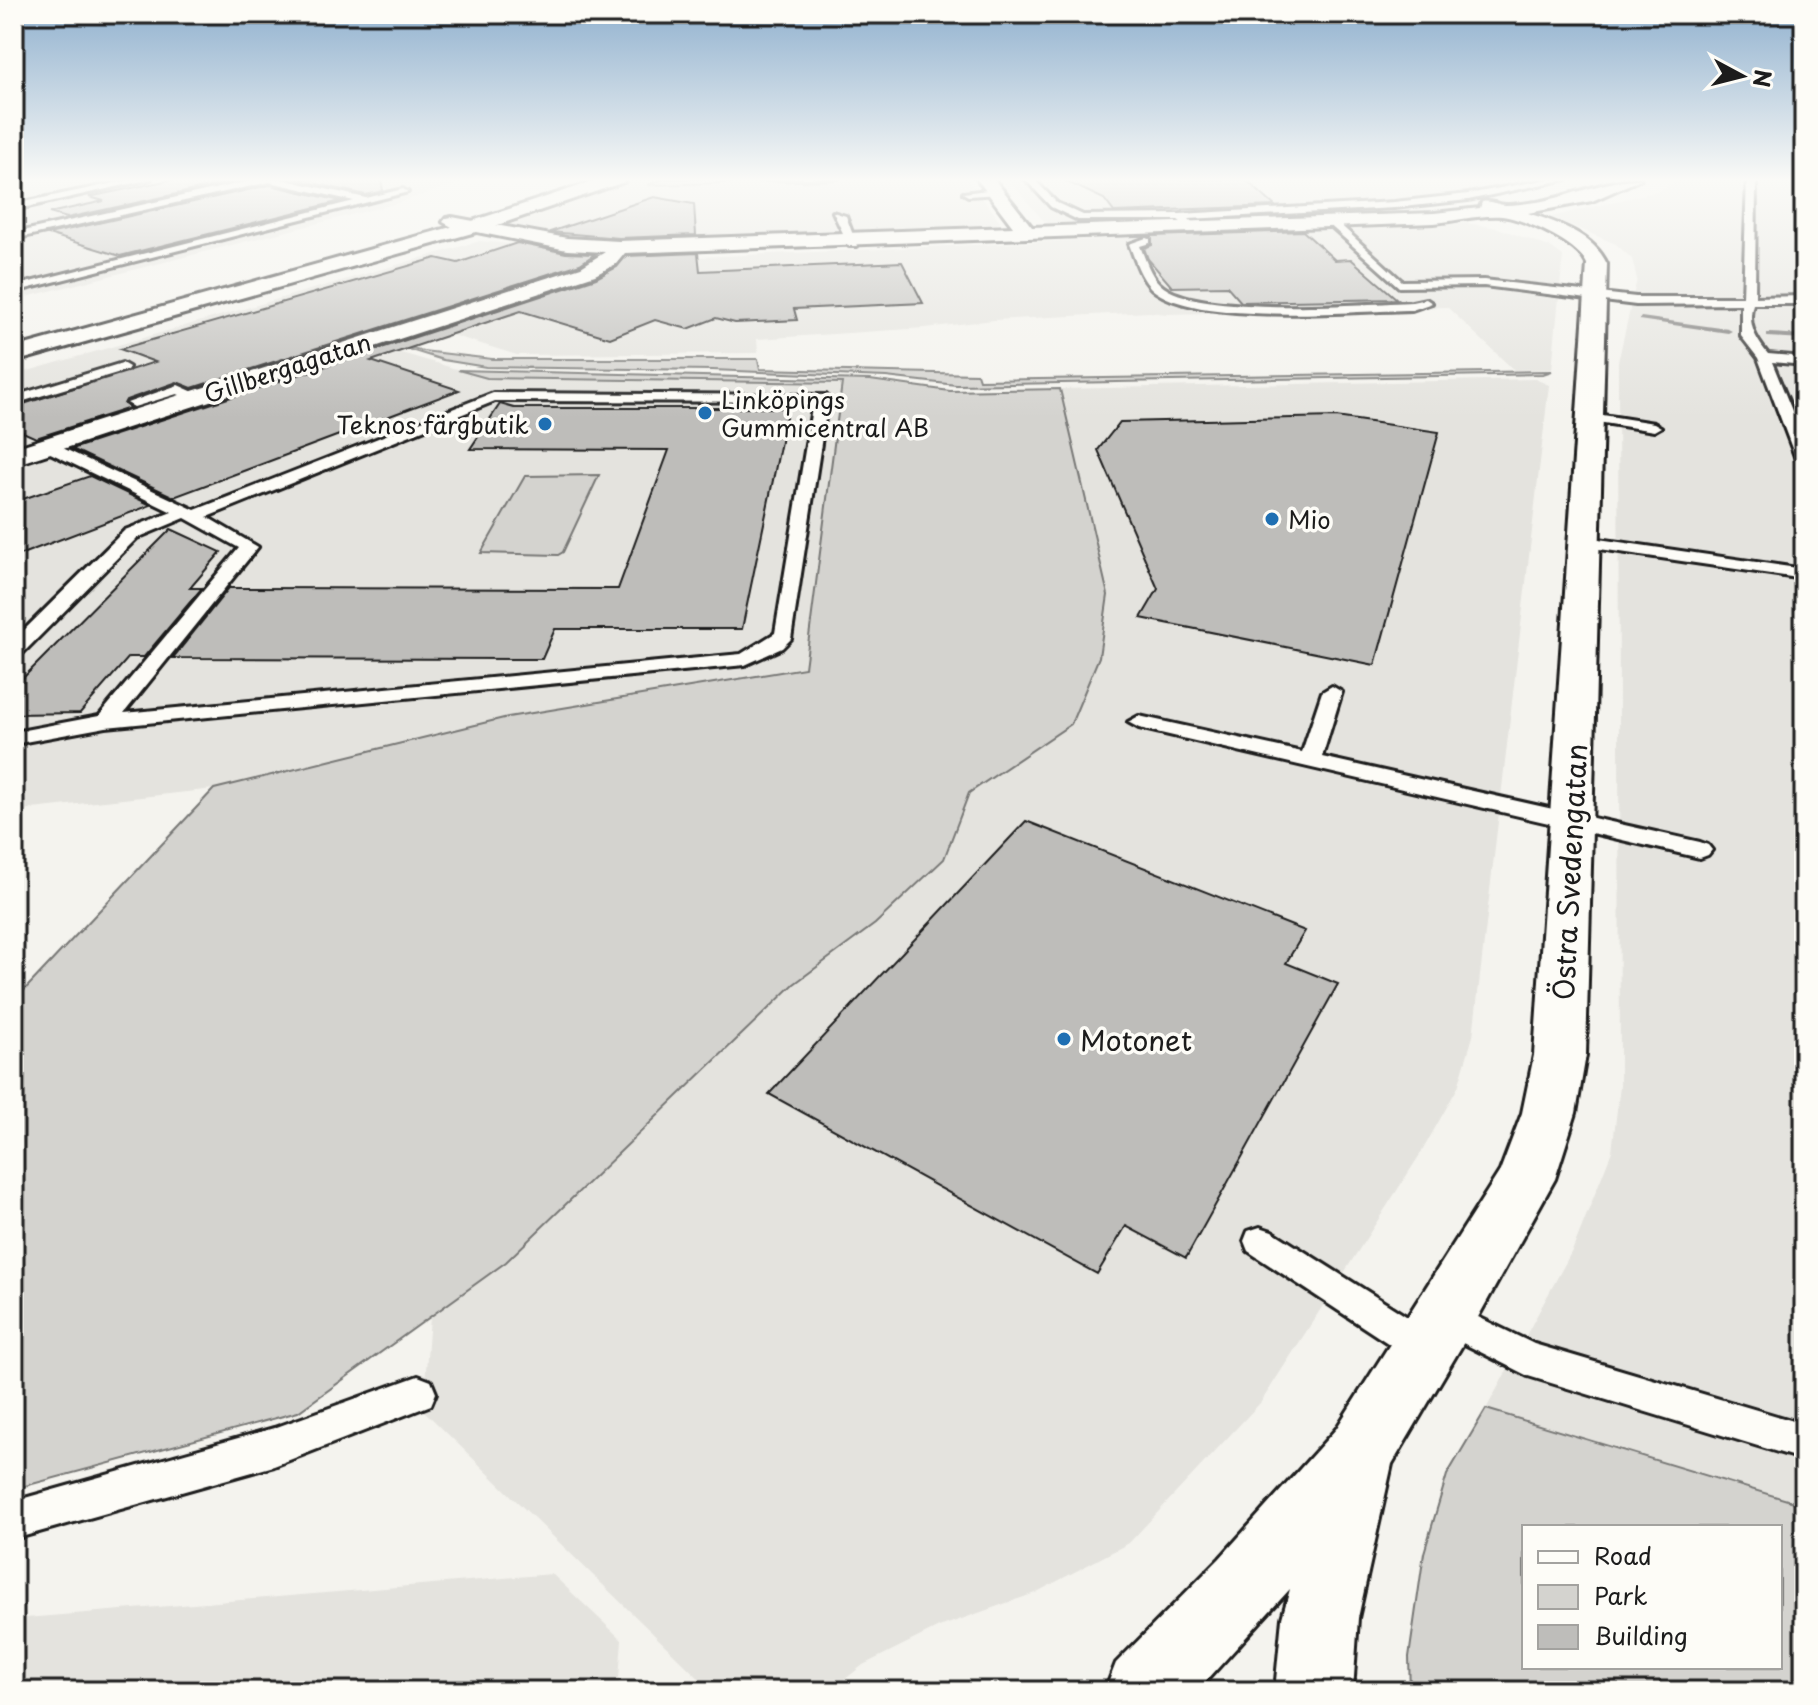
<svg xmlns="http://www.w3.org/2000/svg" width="1818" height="1705" viewBox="0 0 1818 1705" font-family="'Playpen Sans',sans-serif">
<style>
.built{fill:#e4e3de}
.green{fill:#d4d3cf;stroke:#787876;stroke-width:2;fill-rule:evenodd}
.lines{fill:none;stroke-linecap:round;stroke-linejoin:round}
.stream{fill:#72716f;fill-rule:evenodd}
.building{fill:#bebdba;stroke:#1c1c1c;stroke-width:2}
.service-casing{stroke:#1c1c1c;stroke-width:6}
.minor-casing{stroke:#1c1c1c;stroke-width:6}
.secondary-casing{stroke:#1c1c1c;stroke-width:6}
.service{fill:#fdfcf7;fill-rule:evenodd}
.minor{fill:#fdfcf7;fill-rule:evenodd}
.secondary{fill:#fdfcf7;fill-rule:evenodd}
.poi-dot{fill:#1f6fb2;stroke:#fdfcf7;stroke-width:3}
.labels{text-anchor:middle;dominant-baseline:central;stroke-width:7;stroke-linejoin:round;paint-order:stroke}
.far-street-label{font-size:24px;fill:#1c1c1c;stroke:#fdfcf7}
.far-poi-label{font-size:24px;fill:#1c1c1c;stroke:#fdfcf7;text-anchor:start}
.street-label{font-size:28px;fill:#1c1c1c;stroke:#fdfcf7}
.poi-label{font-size:28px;fill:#1c1c1c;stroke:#fdfcf7;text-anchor:start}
</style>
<rect width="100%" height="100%" fill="#f4f3ee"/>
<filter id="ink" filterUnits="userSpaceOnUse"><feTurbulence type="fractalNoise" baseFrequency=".0125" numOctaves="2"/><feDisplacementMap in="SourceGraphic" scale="16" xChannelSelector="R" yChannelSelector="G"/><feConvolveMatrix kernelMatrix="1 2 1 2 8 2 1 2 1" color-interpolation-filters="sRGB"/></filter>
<g filter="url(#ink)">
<g class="built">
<polygon points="14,179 471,179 398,203 14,300"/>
<polygon points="633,179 663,179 650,184 968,179 1000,221 995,226 965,229 600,244 511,229 507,224"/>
<polygon points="1008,179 1587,179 1474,201 1423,207 1064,225 1048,223 1042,219"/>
<polygon points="1679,179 1804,179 1804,1505 1486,1409 1573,1249 1612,1151 1620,1085 1618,362 1637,279 1632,259 1616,244 1551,217 1658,191"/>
<polygon points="1466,223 1498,228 1552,248 1563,256 1552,369 1514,370 1447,307 1167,314 1150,312 994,320 925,328 757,339 758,353 517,355 439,331 677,258"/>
<polygon points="480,241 528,246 570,266 554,276 357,340 487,378 842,383 805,668 508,717 214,789 14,811 14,375"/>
<polygon points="1535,379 1549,385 1473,1036 1458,1087 1421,1153 1261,1402 1129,1543 1035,1593 939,1627 863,1665 830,1691 712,1691 423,1410 430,1317 506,1262 794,984 875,924 944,859 969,793 1071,724 1108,595 1060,389"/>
<polygon points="552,1574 622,1640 618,1691 14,1691 14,1619"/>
</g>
<g class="green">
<polygon points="663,179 837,179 838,180 647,185"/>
<polygon points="399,344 423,351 492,359 758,359 760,369 977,374 979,380 1552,371 1543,374 956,385 886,377 712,370 486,367 443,360 395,345"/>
<polygon points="458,370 870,380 950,391 1060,389 1108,595 1099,657 1071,724 969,793 944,859 875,924 794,984 506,1262 298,1412 14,1489 14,1001 214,789 508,717 805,668 842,383 487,378"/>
<polygon points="599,475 563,552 558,555 481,553 525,476"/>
<path d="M1486,1409L1804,1505V1691H1410L1409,1657L1424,1553L1447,1475ZM1524,1527H1780V1667H1524Z"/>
</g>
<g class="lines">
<g class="stream">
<polygon points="1641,317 1728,329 1732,331 1728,333 1639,320"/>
<polygon points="1770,333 1804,335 1804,339 1767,337 1767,333"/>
</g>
</g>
<g class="building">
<polygon points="174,179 245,179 67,218 49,213 104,201 89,197"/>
<polygon points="295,179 381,179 383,191 366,195"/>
<polygon points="1061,179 1245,179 1275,206 1114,212 1104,199"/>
<polygon points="270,185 341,201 120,256 48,234"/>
<polygon points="654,197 694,204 696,235 619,238 550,232"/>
<polygon points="1303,231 1335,260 1351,259 1397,299 1241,302 1227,286 1172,287 1148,259 1144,248 1152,245 1151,236"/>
<polygon points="517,243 566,253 595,254 580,264 192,388 177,382 126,400 124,404 130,408 36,438 14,428 14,407 155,362 120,349 436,258 458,263"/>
<polygon points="698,253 700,271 902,262 923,303 794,309 797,320 735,323 716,318 688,329 655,320 610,338 521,311 371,361 459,390 174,497 72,449 596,278 617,267 626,256"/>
<polygon points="500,404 514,408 788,408 742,629 555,629 542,659 173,658 229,588 618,589 669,450 470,449"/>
<polygon points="1336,417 1439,432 1375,665 1141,618 1158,589 1098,450 1120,422"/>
<polygon points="90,476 151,505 14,557 14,502"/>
<polygon points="171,529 221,552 190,588 202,588 144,657 129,657 80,713 14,714 14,687"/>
<polygon points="1026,821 1305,931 1286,963 1338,984 1186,1258 1126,1226 1097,1274 769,1094"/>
</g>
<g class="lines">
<g class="service-casing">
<g id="service">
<polygon points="134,179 151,179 14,210 14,204"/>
<polygon points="259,179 281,179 366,198 403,189 408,192 14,292 14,286 354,201 270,182 14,239 14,233"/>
<polygon points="1025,179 1034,179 1057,203 1083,215 1180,214 1394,202 1468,194 1549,179 1567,179 1468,200 1394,208 1189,219 1198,227 1193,230 1178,220 1078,220 1051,207"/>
<path d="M1747,179H1756L1755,297L1804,296V304H1753C1747,324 1755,338 1768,354L1804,357V365L1772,362L1804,440V464L1796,459L1758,358L1741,336V304L1636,305L1484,286L1399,287L1325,221L1334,219L1402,281L1484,280L1636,297H1743Z"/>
<polygon points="995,189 998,194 968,196 963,193"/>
<polygon points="833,212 846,216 857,246 849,246"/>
<path d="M1146,238L1150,239V243L1140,246C1145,258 1150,275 1160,284C1194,317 1362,304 1412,302L1426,299L1432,303L1412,310C1352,311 1204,325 1156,292C1141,282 1135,259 1129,244Z"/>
<polygon points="122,363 129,367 127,370 14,404 14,396"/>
<polygon points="178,385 205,397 198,401 177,394 134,407 127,403"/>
<path d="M493,393L826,395L828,398L791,639L782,648L745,665L106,727L14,744V732L99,716L239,548L185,518L137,538L21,655L14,657V640L125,530L172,512L42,449V443H52L195,510ZM495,401L813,402L775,633L741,654L124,713L258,547L207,517Z"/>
<polygon points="1590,413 1654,423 1661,427 1654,431 1585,420 1583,417"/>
<polygon points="1585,537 1804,569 1804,579 1579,546 1576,542"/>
<polygon points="1332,686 1342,692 1322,757 1700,842 1708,845 1712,850 1708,855 1700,858 1139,728 1128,722 1139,716 1302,752 1322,692"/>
<polygon points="1260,1227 1272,1231 1436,1335 1442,1347 1436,1359 1424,1363 1412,1359 1248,1251 1244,1241 1248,1231"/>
<polygon points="1445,1301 1534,1344 1804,1424 1804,1460 1528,1376 1433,1328 1428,1317 1433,1306"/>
<polygon points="418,1376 431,1381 436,1393 431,1405 274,1466 14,1539 14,1501 274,1428"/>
</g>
</g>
<g class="minor-casing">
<path id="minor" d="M977,179H994L1032,227L1434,213L1480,208L1482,202C1491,200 1497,205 1506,205C1516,205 1528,203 1537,202C1573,196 1606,179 1641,179L1592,201L1528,213C1558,223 1593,234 1607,264L1586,1055L1576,1113L1555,1179L1467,1337L1392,1464L1358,1618L1353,1691H1275L1282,1618L1290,1589L1197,1691H1105L1116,1663L1220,1558L1336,1429L1500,1171L1522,1113L1534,1055L1587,264C1578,243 1525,219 1502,216C1482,214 1455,221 1434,223L625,253L616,264L595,275L14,465V448L581,267L605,252L567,250L452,227L443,222L446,218L452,217L567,238L619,241L1013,227Z"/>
</g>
<g class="secondary-casing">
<polygon id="secondary" points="601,179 626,179 624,182 483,230 14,362 14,348 469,222"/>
</g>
<use href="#service" class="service"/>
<use href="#minor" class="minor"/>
<use href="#secondary" class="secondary"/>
</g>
</g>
<linearGradient id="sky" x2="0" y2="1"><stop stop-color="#8fb0ce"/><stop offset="0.43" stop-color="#fafaf7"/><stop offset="1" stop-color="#fafaf7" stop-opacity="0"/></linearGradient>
<rect width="1818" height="418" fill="url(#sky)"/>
<g class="poi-dot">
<circle cx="705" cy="413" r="8"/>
<circle cx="545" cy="424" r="8"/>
<circle cx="1272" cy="519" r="8"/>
<circle cx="1064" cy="1039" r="8"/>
</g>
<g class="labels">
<g class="far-street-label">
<text transform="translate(287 367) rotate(-18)">Gillbergagatan</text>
</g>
<g class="far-poi-label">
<text x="721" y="399">Linköpings<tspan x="721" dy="28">Gummicentral AB</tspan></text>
<text x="529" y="424" text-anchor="end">Teknos färgbutik</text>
<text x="1288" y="519">Mio</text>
</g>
<g class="street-label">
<text transform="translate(1569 872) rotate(-87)">Östra Svedengatan</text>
</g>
<g class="poi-label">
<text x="1080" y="1039">Motonet</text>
</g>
</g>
<rect width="1818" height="1705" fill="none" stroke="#fdfcf7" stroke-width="48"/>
<rect x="24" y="24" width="1770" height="1657" fill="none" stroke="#1c1c1c" stroke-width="3" filter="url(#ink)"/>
<rect x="1522" y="1525" width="260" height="144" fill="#fdfcf7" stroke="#a3a29f" stroke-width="2"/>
<rect x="1538" y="1551" width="40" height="12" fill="#fdfcf7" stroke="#a3a29f" stroke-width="2"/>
<text x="1594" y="1565" font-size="24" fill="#1c1c1c">Road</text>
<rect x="1538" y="1585" width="40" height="24" fill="#d4d3cf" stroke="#a3a29f" stroke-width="2"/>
<text x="1594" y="1605" font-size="24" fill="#1c1c1c">Park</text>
<rect x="1538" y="1625" width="40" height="24" fill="#bebdba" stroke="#a3a29f" stroke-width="2"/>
<text x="1594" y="1645" font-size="24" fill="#1c1c1c">Building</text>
<g transform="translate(1742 76) rotate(97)" stroke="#fdfcf7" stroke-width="6" paint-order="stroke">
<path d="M0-6L14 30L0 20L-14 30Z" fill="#1c1c1c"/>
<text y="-12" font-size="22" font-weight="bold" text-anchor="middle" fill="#1c1c1c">N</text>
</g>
</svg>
